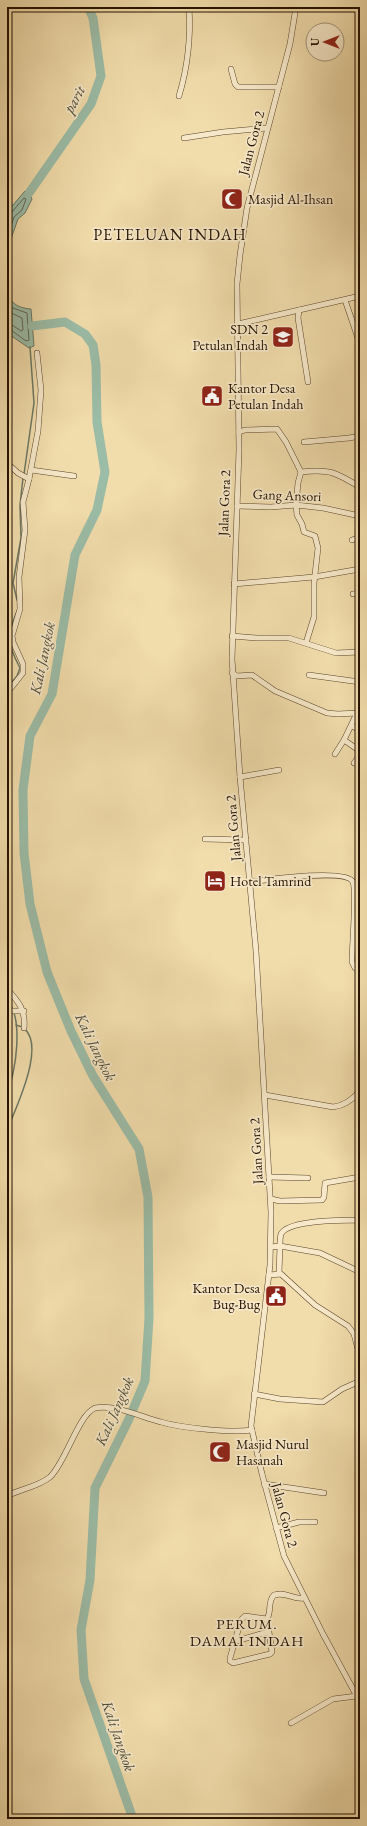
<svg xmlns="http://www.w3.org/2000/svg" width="367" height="1826" viewBox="0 0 367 1826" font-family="'EB Garamond',serif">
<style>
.water{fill:#9bbca7;stroke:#6b7864}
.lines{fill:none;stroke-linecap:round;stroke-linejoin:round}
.shore{stroke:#606654;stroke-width:1}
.stream{stroke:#6b7864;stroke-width:1.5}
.river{stroke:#9bbca7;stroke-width:9}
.minor-casing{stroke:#57442b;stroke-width:6}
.minor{stroke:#f6e8c8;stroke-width:5}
.labels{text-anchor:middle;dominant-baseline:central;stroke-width:3.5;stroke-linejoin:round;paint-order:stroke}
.street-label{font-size:14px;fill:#241100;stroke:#f6e8c8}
.poi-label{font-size:14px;fill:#241100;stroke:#f6e8c8;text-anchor:start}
.water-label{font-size:15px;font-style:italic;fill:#4e4d3a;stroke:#f6e8c8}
.neighbourhood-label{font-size:15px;letter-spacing:1px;fill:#241100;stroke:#f6e8c8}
.quarter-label{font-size:16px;letter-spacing:1px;fill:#241100;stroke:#f6e8c8}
</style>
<rect width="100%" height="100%" fill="#f1dcab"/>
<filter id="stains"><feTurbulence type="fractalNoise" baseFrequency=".005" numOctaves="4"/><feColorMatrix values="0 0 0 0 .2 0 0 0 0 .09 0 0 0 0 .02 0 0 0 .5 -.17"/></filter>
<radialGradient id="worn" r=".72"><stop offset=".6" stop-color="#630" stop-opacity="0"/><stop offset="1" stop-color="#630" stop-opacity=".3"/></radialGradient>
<g class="water">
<polygon points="25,191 29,193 32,199 25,213 18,219 7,250 7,212"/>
<path d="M7,294C13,305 19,308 31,309L34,346L29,348L7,333Z"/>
</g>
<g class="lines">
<g class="shore">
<polyline points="7,214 11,213 24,198 26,199 22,210 14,217 7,238"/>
<polyline points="7,303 10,307 27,313 29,340 26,341 11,330 7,330"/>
<polyline points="7,311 22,318 23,330 21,331 12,325 7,325"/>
</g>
<g class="stream">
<polyline points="24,474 34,403 30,347"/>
<polyline points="17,600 13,583 21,538 20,505 23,478"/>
<path d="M7,688L17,676L20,668C7,643 6,638 17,611"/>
<path d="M7,1001C24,1017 16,1073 7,1093"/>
<path d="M7,1130C15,1110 53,1033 16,1025"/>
</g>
<g class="river">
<polyline points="29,193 91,104 101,76 93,18 88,7"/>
<polyline points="32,326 65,322 85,334 93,345 96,365 97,422 105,472 97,510 75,555 52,694 30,736 23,790 24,853 30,904 47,972 71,1031 93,1076 139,1149 148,1197 149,1318 145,1381 128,1421 95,1488 90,1580 81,1630 84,1679 133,1819"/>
</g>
<g class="minor-casing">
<g id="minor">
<polyline points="296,7 290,44 247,208 240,255 237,284 239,450 232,659 240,777 256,951 271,1212 270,1265 251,1426 262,1474 284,1556 323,1634 360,1702"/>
<polyline points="231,69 235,84 238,87 279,87"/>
<path d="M179,96C188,66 191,38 189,7"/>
<polyline points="184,138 223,132 267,128"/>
<polyline points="345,300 360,344"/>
<polyline points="299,310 298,318 308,382"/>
<polyline points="238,324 360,296"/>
<polyline points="239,432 245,430 277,429 286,442 301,472 298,483 296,505 297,515 302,524 304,532 315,536 318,548 314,583 314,617 306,643"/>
<polyline points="304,442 349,438 360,436"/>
<polyline points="7,463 18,473 29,479"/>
<polyline points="31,470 74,476"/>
<path d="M301,472C330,469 335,472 360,487"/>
<polyline points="237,506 271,507 296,505 323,508 360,516"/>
<polyline points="352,540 360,537"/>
<polyline points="234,584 314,577 360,569"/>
<polyline points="353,594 360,593"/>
<polyline points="232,636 257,638 289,638 336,653 360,652"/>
<polyline points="232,673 237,676 252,675 275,691 327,713 338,714 357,713 360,705"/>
<polyline points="309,675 360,682"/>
<polyline points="7,693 23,673 23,664 13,642 12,636 20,609 19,577 25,530 23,502 29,479 38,431 41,390 37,353"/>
<polyline points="357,713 344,740 360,751"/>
<polyline points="352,726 360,730"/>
<polyline points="335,754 344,740"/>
<polyline points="354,763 360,755"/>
<polyline points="240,777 279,770"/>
<polyline points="205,839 246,840"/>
<path d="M250,882C265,880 347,868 353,882C357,892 352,947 352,962L355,968L360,971"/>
<path d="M7,989C18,1001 26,1010 24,1028"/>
<polyline points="7,1011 24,1011"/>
<path d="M265,1095L333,1107C344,1106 353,1099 360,1091"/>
<polyline points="269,1177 308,1178"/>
<polyline points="271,1199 280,1201 322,1200 324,1197 325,1183 360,1177"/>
<path d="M360,1220C344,1221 289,1219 281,1234C280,1237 280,1243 280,1246L320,1253L360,1272"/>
<polyline points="271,1247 280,1246 279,1273"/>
<polyline points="269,1275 281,1274 315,1305 348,1326 354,1334 360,1357"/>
<polyline points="254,1394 280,1399 323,1402 342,1389 360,1381"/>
<polyline points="264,1484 324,1493"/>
<path d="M7,1496C20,1489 38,1487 50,1477C66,1462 78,1415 95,1408C116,1404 141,1417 161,1422C181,1428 231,1433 252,1430"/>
<polyline points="276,1528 299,1522 315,1522"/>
<polygon points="245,1616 267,1619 272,1652 270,1654 233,1663 230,1661 230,1658 241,1620"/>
<path d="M267,1619C272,1611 267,1602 274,1595C287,1591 292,1600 304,1598"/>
<polyline points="236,1641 268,1632"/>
<polyline points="291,1723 333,1699 357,1696"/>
</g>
</g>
<use href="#minor" class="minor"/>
</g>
<defs>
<g id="mosque-square" transform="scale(1.15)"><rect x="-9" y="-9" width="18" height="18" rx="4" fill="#8f2418" stroke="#f6e8c8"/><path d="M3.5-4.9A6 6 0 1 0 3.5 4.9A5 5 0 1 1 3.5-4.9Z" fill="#fff"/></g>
<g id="school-square" transform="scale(1.15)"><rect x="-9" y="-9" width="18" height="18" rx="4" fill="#8f2418" stroke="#f6e8c8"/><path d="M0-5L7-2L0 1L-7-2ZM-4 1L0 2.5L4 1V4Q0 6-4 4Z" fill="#fff"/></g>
<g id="civic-square" transform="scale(1.15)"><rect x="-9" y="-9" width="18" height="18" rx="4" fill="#8f2418" stroke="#f6e8c8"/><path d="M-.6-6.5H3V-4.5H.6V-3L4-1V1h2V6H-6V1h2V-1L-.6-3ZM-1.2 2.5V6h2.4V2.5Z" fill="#fff"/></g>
<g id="hotel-square" transform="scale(1.15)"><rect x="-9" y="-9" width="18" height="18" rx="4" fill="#8f2418" stroke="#f6e8c8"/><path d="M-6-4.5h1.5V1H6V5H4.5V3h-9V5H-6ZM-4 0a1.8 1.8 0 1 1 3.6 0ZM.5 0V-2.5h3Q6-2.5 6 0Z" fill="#fff"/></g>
</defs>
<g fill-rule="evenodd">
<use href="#mosque-square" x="232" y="199"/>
<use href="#school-square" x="283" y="337"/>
<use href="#civic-square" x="212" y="396"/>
<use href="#hotel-square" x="215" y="881"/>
<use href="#civic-square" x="276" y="1296"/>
<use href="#mosque-square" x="220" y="1452"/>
</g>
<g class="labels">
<g class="street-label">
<text transform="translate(251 143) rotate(-75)">Jalan Gora 2</text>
<text transform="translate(287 495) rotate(2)">Gang Ansori</text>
<text transform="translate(224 503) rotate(-88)">Jalan Gora 2</text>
<text transform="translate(233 828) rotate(-95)">Jalan Gora 2</text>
<text transform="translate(256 1151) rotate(-93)">Jalan Gora 2</text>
<text transform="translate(285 1515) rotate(75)">Jalan Gora 2</text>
</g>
<g class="poi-label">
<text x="248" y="199">Masjid Al-Ihsan</text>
<text x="268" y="329" text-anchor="end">SDN 2<tspan x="268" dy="16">Petulan Indah</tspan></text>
<text x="228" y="388">Kantor Desa<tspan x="228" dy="16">Petulan Indah</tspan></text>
<text x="230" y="881">Hotel Tamrind</text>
<text x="260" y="1288" text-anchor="end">Kantor Desa<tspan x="260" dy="16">Bug-Bug</tspan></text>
<text x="236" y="1444">Masjid Nurul<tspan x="236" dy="16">Hasanah</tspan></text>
</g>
<g class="water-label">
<text transform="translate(74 99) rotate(-61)">parit</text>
<text transform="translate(42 658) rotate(-78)">Kali Jangkok</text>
<text transform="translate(96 1047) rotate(64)">Kali Jangkok</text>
<text transform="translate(114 1411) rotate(-66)">Kali Jangkok</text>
<text transform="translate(119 1736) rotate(71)">Kali Jangkok</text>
</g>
<g class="neighbourhood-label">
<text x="247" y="1623">PERUM.<tspan x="247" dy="17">DAMAI INDAH</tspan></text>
</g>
<g class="quarter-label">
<text x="170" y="234">PETELUAN INDAH</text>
</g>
</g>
<rect width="367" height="1826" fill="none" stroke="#f1dcab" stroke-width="24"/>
<rect x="8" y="8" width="351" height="1810" fill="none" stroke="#241100" stroke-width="2"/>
<rect x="12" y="12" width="343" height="1802" fill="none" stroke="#241100"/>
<g transform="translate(325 42) rotate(270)"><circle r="19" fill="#f6e8c8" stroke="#a29278"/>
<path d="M0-3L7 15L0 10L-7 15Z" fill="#8f2418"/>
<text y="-6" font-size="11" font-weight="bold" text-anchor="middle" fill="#241100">U</text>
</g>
<rect width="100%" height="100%" filter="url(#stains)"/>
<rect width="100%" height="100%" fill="url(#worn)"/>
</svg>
